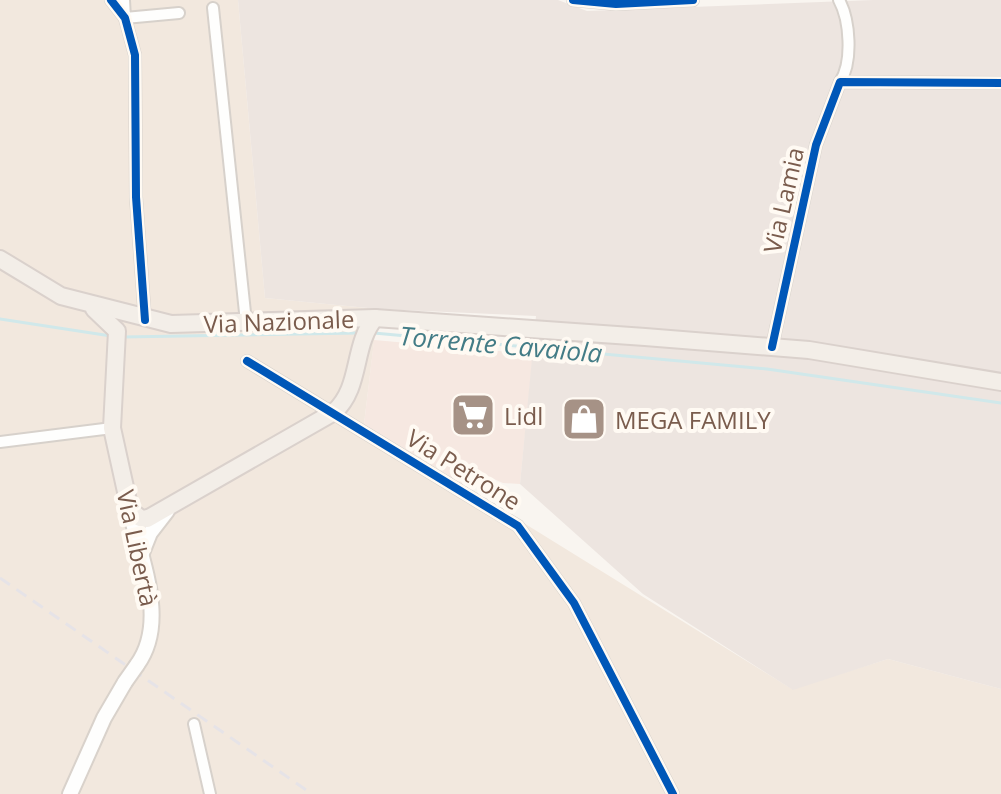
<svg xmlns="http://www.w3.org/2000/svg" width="1001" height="794" viewBox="0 0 1001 794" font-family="'Open Sans',sans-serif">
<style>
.residential{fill:#f2e8de}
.commercial{fill:#f6e8e1}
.industrial{fill:#ede5e0}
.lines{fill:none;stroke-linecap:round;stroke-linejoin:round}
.stream{stroke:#d0e8ea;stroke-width:3}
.minor-casing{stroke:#d7d1cb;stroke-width:14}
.secondary-casing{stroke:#d9d2cb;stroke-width:18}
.primary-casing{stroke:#dad1cc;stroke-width:20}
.minor{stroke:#fefefd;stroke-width:10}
.secondary{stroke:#fefefd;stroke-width:14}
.primary{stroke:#f3eee8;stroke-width:16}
.rail{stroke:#e6e3e7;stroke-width:3;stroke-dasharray:12 8;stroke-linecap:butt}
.secondary-bridge-casing{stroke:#d9d2cb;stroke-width:18;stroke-linecap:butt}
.secondary-bridge{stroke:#fefefd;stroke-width:14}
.cycleway-casing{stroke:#fffaf3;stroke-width:13}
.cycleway{stroke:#0057b8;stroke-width:8}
.labels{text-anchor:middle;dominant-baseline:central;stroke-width:8;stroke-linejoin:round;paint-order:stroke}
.street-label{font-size:24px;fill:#7a5c4d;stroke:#fffaf3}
.poi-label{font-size:24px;fill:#7a5c4d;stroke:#fffaf3;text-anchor:start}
.water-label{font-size:26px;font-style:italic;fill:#437c86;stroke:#fffaf3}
</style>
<rect width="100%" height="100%" fill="#f9f5f0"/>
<polygon class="residential" points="0,0 238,0 265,298 378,309 364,424 792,689 888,659 1001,689 1001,794 0,794"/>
<polygon class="commercial" points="374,340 533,354 520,484 503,483 473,470 466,486 364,424"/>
<polygon class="industrial" points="238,0 558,0 587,11 873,0 1001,0 1001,689 888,659 793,690 643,594 520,484 536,316 378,309 265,298"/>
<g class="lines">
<g class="stream">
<polyline points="0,319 111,336"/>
<polyline points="374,333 767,369 1001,403"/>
<polyline points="123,337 359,333"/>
</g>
<g class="minor-casing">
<g id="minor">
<polyline points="111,0 125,18 135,55 136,197 145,320"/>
<polyline points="124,0 125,18 179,13"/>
<polyline points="573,0 616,4 693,0"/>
<path d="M839,0C850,20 853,62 840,82"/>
<polyline points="213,8 246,322"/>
<polyline points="772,347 816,145 840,82 1001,83"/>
<polyline points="247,361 518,526 574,603 673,794"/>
<polyline points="0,442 112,428"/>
<polyline points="194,724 210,794"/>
</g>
</g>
<g class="secondary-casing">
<g id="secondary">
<path d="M130,510C140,559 169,621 137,665"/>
<polyline points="140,558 150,533 167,511"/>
<polyline points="70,794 104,718 125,682"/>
</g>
</g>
<g class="primary-casing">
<g id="primary">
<polyline points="0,259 61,296 171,324 375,318 645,337 809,350 1001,382"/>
<path d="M94,309L117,331L112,428L130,510L140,518L147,519L334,412C362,387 352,345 375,318"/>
</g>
</g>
<use href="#minor" class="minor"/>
<use href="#secondary" class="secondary"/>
<use href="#primary" class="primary"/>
<polyline class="rail" points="0,578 312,794"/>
<g class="secondary-bridge-casing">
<polyline id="secondary-bridge" points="125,682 137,665"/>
</g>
<use href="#secondary-bridge" class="secondary-bridge"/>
<g class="cycleway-casing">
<g id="cycleway">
<polyline points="111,0 125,18 135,55 136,197 145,320"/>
<polyline points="573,0 616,4 693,0"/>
<polyline points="772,347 816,145 840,82 1001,83"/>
<polyline points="247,361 518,526 574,603 673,794"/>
</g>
</g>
<use href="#cycleway" class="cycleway"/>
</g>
<defs>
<g id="supermarket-square" transform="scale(2.3)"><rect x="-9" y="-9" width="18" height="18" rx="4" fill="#a69286" stroke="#fffaf3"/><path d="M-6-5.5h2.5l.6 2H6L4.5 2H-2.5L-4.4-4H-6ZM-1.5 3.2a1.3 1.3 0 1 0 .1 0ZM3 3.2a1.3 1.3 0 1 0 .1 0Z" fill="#fff"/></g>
<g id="shop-square" transform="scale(2.3)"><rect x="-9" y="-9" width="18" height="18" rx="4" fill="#a69286" stroke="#fffaf3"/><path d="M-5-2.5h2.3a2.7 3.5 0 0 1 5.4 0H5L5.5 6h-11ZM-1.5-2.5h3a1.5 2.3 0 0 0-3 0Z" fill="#fff"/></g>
</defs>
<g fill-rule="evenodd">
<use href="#supermarket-square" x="473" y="415"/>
<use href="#shop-square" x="584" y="419"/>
</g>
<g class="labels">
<g class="street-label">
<text transform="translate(783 200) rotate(-77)">Via Lamia</text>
<text transform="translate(279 321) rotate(-2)">Via Nazionale</text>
<text transform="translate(464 469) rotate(32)">Via Petrone</text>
<text transform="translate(138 548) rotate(78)">Via Libertà</text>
</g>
<g class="poi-label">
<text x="504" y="415">Lidl</text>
<text x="615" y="419">MEGA FAMILY</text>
</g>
<g class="water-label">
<text transform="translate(501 344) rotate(5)">Torrente Cavaiola</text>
</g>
</g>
</svg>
